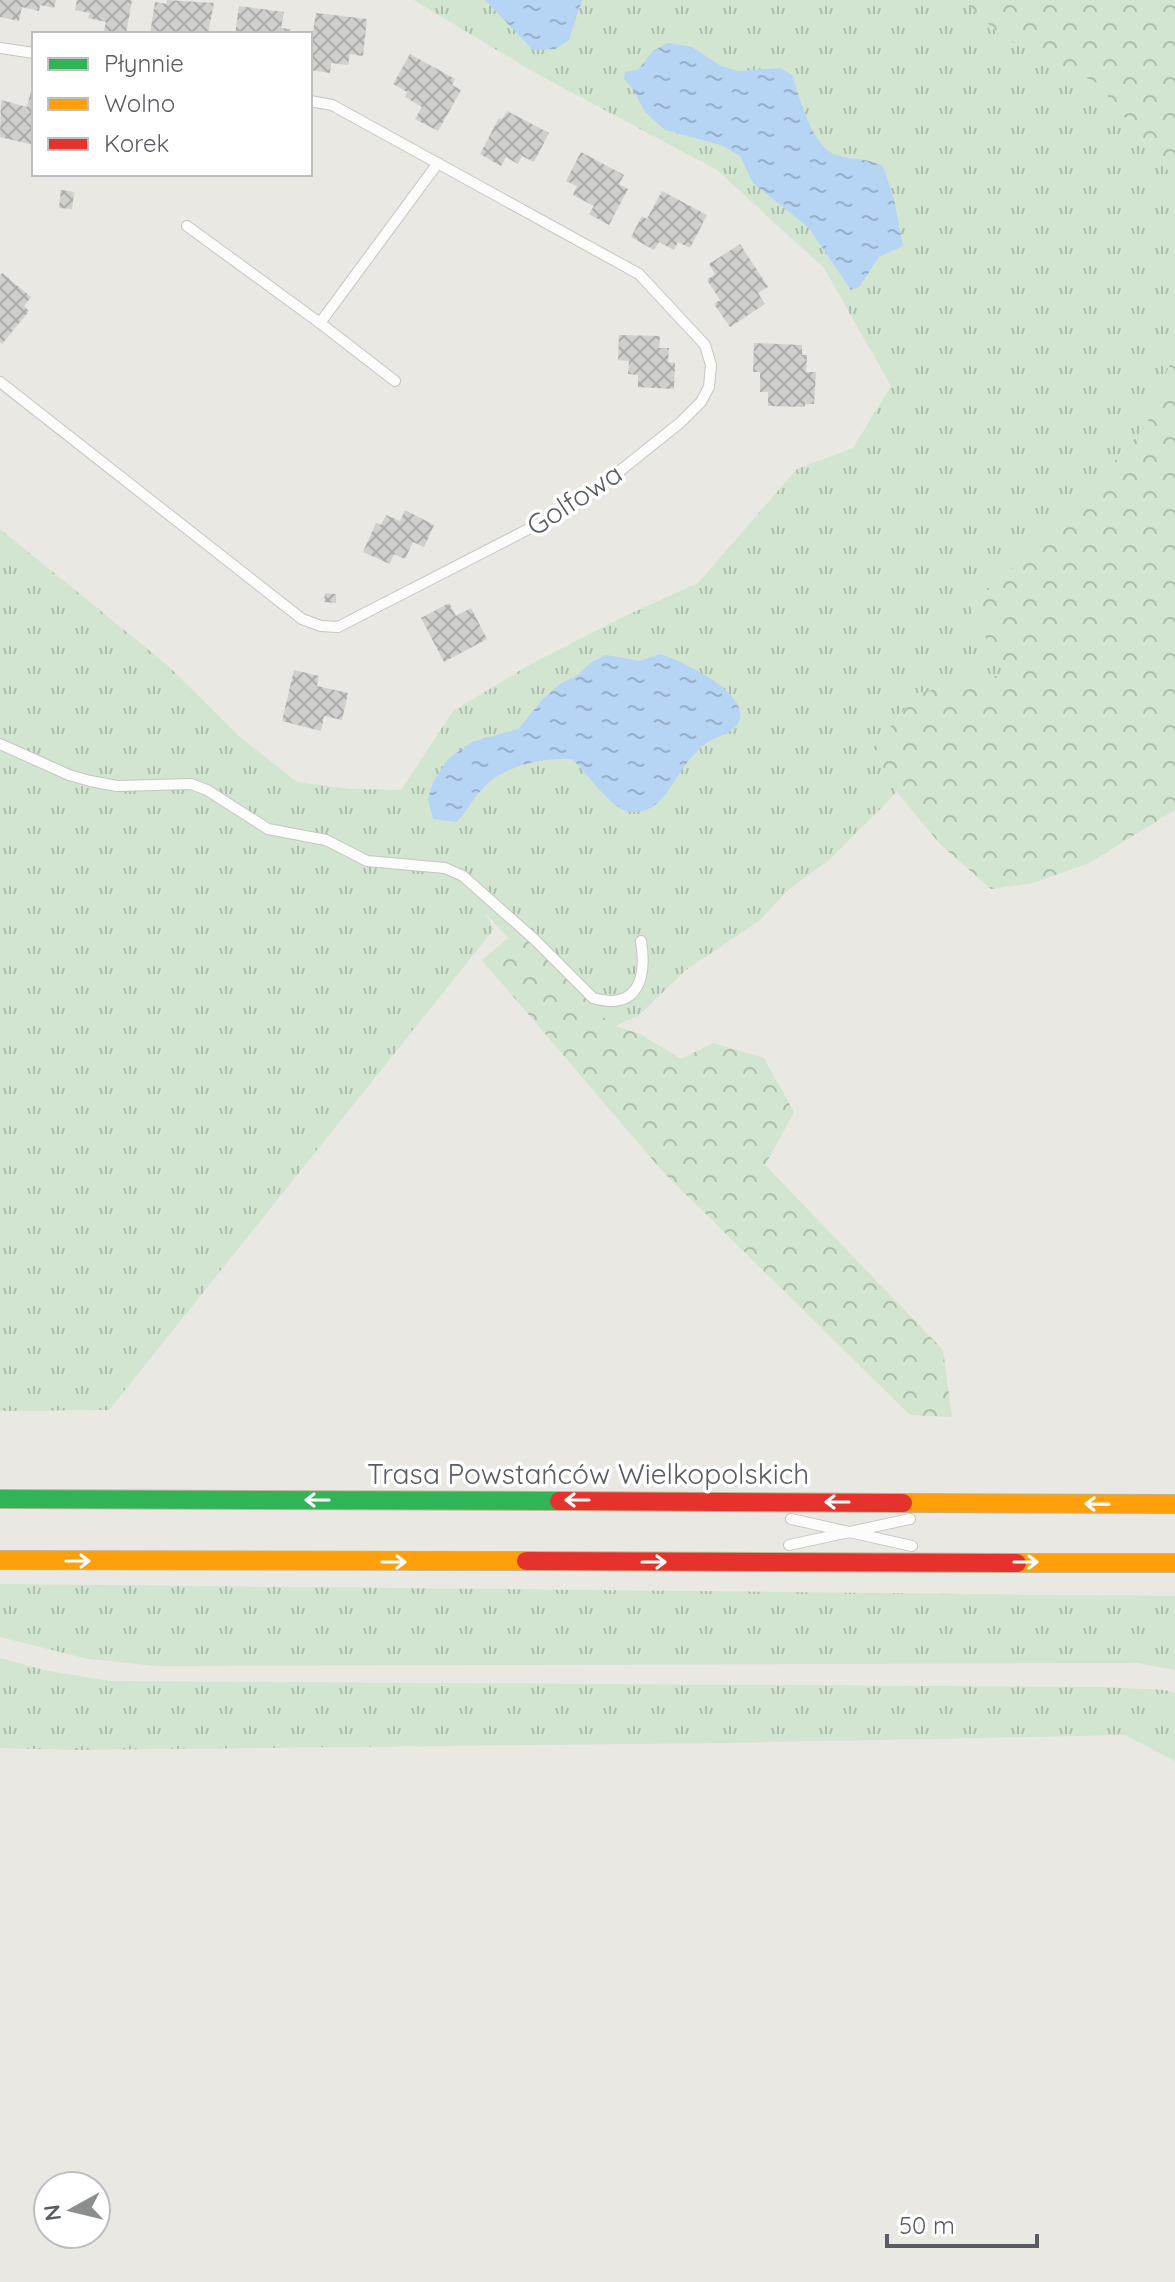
<svg xmlns="http://www.w3.org/2000/svg" width="1175" height="2282" viewBox="0 0 1175 2282" font-family="Quicksand,sans-serif">
<style>
.grass{fill:url(#grass-tufts)}
.forest{fill:url(#forest-crowns)}
.water{fill:url(#water-ripples)}
.building{fill:url(#building-cross-hatch)}
.lines{fill:none;stroke-linecap:round;stroke-linejoin:round}
.lane-casing{stroke:#c5c5c4;stroke-width:12}
.fast-casing{stroke:#bfb592;stroke-width:20}
.slow-casing{stroke:#bfb592;stroke-width:20}
.jam-casing{stroke:#bfb592;stroke-width:20}
.lane{stroke:#fcfcfb;stroke-width:10}
.fast{stroke:#30b455;stroke-width:18}
.slow{stroke:#ff9f0a;stroke-width:18}
.jam{stroke:#e5322d;stroke-width:18}
.oneway{stroke:#fff}
.labels{text-anchor:middle;dominant-baseline:central;stroke-width:7;stroke-linejoin:round;paint-order:stroke}
.street-label{font-size:28px;fill:#595c61;stroke:#fff}
</style>
<defs>
<pattern id="grass-tufts" width="24" height="20" patternUnits="userSpaceOnUse" patternTransform="scale(2)"><rect width="24" height="20" fill="#d1e5d0"/><path d="M3 7l-1-3M5 7V3M7 7l1-3M15 17l-1-3M17 17v-4M19 17l1-3" fill="none" stroke="#adbdac"/></pattern>
<pattern id="forest-crowns" width="20" height="18" patternUnits="userSpaceOnUse" patternTransform="scale(2)"><rect width="20" height="18" fill="#d1e5d0"/><path d="M2 6a3 3 0 1 1 6 0M12 15a3 3 0 1 1 6 0" fill="none" stroke="#adbdac"/></pattern>
<pattern id="water-ripples" width="26" height="14" patternUnits="userSpaceOnUse" patternTransform="scale(2)"><rect width="26" height="14" fill="#b6d4f4"/><path d="M2 4q2-2 4 0t4 0M15 11q2-2 4 0t4 0" fill="none" stroke="#97afc9"/></pattern>
<pattern id="building-cross-hatch" width="8" height="8" patternUnits="userSpaceOnUse" patternTransform="scale(2)"><rect width="8" height="8" fill="#cfcfcc"/><path d="M0 0l8 8M0 8l8-8" fill="none" stroke="#ababa9"/></pattern>
</defs>
<rect width="100%" height="100%" fill="#e9e8e3"/>
<g class="grass">
<polygon points="414,0 963,0 1002,37 1097,83 1175,179 1175,351 1146,426 1043,540 970,607 1005,674 918,693 873,748 897,792 828,861 789,889 759,921 686,970 639,1015 599,1034 485,913 494,929 109,1410 0,1411 0,529 167,665 240,737 297,782 350,789 401,790 453,711 531,664 621,618 698,583 797,469 853,448 891,386 824,268 717,170 530,70"/>
<polygon points="0,1584 1175,1596 1175,1670 1138,1663 157,1666 88,1659 0,1637"/>
<polygon points="0,1658 48,1671 110,1681 1101,1687 1165,1690 1175,1693 1175,1761 1125,1735 726,1743 72,1750 0,1748"/>
</g>
<g class="forest">
<polygon points="963,0 1175,0 1175,179 1097,83 1002,37"/>
<polygon points="1175,351 1175,810 1089,863 1033,883 991,889 940,844 897,792 873,748 918,693 1004,674 970,607 1043,540 1146,426"/>
<polygon points="519,929 610,1024 640,1034 681,1059 713,1043 764,1058 794,1112 765,1165 943,1350 952,1417 910,1415 663,1172 482,960"/>
</g>
<g class="water">
<polygon points="485,0 582,0 569,40 555,49 533,50"/>
<path d="M668,43L692,47L721,66L738,71L780,68L792,75C800,98 812,150 839,156C857,161 863,157 883,166L894,199L903,246L879,257L859,287L851,290L809,228L753,183L740,156L721,145L665,130L645,112L633,89L624,79L625,72L638,70L653,51Z"/>
<path d="M660,654C680,660 760,697 736,726C728,736 713,737 704,745C699,748 695,754 691,758C671,779 665,814 630,812C613,811 586,772 572,759C545,757 503,766 484,787C474,797 467,811 457,822L433,819L428,799L433,782L448,759L472,742L518,729L543,699L560,684L578,675L590,663L606,655L640,661Z"/>
</g>
<g class="building">
<polygon points="0,0 56,0 54,8 40,5 39,11 22,7 19,21 0,17"/>
<polygon points="77,0 132,0 126,34 103,34 106,22 88,18 90,13 75,10"/>
<polygon points="167,0 214,3 208,33 195,31 194,34 150,34 155,2 167,4"/>
<polygon points="239,6 284,12 281,28 290,29 289,34 235,34"/>
<polygon points="316,13 367,19 363,56 350,54 348,65 331,63 330,73 310,70 310,50"/>
<polygon points="410,54 455,79 452,85 461,90 438,131 415,119 422,107 405,97 407,92 393,84"/>
<polygon points="33,83 34,145 0,137 1,100 27,107"/>
<polygon points="507,111 549,133 534,162 522,156 518,164 506,157 501,166 480,154 499,118 502,120"/>
<polygon points="581,152 624,175 619,184 628,189 609,225 589,214 594,206 573,195 577,186 566,181"/>
<polygon points="61,190 74,192 72,209 59,208"/>
<polygon points="662,191 707,215 690,248 678,242 674,250 659,242 654,250 631,237 642,216 647,219"/>
<polygon points="740,244 768,287 758,293 765,304 730,327 714,304 720,300 707,280 715,274 709,264"/>
<polygon points="2,273 31,297 24,306 29,311 2,344 0,342 0,276"/>
<polygon points="619,335 660,336 659,348 669,348 668,362 675,363 674,389 638,387 638,375 628,374 629,361 618,360"/>
<polygon points="754,343 802,345 802,355 807,355 806,372 816,372 814,404 805,404 805,407 768,406 768,392 760,392 760,372 753,372"/>
<polygon points="405,510 434,525 424,547 413,542 405,559 394,554 390,564 363,552 376,523 381,525 386,515 400,521"/>
<polygon points="325,593 336,594 336,603 324,602"/>
<polygon points="449,603 456,616 471,608 487,639 444,662 421,618"/>
<polygon points="294,670 319,676 317,686 348,693 342,720 324,716 321,731 282,721"/>
</g>
<g class="lines">
<g class="lane-casing">
<g id="lane">
<polyline points="0,48 34,53"/>
<polyline points="187,226 320,323"/>
<polyline points="395,381 320,323 438,163"/>
<polyline points="0,382 302,619 321,626 338,627 581,502 681,422 701,402 709,387 711,365 705,345 639,274 332,105 310,101"/>
<path d="M0,744L69,775L90,781L117,786L191,784L207,790L268,829L326,840L367,861L445,868L463,876L534,939L593,998C638,1011 647,978 641,941"/>
<polyline points="791,1519 912,1546"/>
<polyline points="789,1545 910,1519"/>
</g>
</g>
<g class="fast-casing">
<polyline id="fast" points="0,1499 559,1501"/>
</g>
<g class="slow-casing">
<g id="slow">
<polyline points="903,1503 1175,1504"/>
<polyline points="0,1560 526,1561"/>
<polyline points="1017,1563 1175,1563"/>
</g>
</g>
<g class="jam-casing">
<g id="jam">
<polyline points="559,1501 903,1503"/>
<polyline points="526,1561 1017,1563"/>
</g>
</g>
<use href="#lane" class="lane"/>
<use href="#fast" class="fast"/>
<use href="#slow" class="slow"/>
<use href="#jam" class="jam"/>
</g>
<defs><path id="oneway-shaft" d="M-6 0H5M1.5-3L5.5 0L1.5 3" fill="none" stroke-width="1.6" stroke-linecap="round" stroke-linejoin="round" transform="scale(2)"/></defs>
<g class="oneway">
<use href="#oneway-shaft" transform="translate(317 1500) rotate(-180)"/>
<use href="#oneway-shaft" transform="translate(577 1500) rotate(-180)"/>
<use href="#oneway-shaft" transform="translate(837 1502) rotate(-180)"/>
<use href="#oneway-shaft" transform="translate(1097 1504) rotate(-179)"/>
<use href="#oneway-shaft" transform="translate(78 1561)"/>
<use href="#oneway-shaft" transform="translate(394 1562)"/>
<use href="#oneway-shaft" transform="translate(654 1562)"/>
<use href="#oneway-shaft" transform="translate(1026 1562)"/>
</g>
<g class="labels">
<g class="street-label">
<text transform="translate(574 499) rotate(-33)">Golfowa</text>
<text x="588" y="1473">Trasa Powstańców Wielkopolskich</text>
</g>
</g>
<rect x="32" y="32" width="280" height="144" fill="#ffffff" stroke="#bdbec0" stroke-width="2"/>
<rect x="48" y="58" width="40" height="12" fill="#30b455" stroke="#bdbec0" stroke-width="2"/>
<text x="104" y="72" font-size="24" fill="#595c61">Płynnie</text>
<rect x="48" y="98" width="40" height="12" fill="#ff9f0a" stroke="#bdbec0" stroke-width="2"/>
<text x="104" y="112" font-size="24" fill="#595c61">Wolno</text>
<rect x="48" y="138" width="40" height="12" fill="#e5322d" stroke="#bdbec0" stroke-width="2"/>
<text x="104" y="152" font-size="24" fill="#595c61">Korek</text>
<g transform="translate(72 2210) rotate(262)"><circle r="38" fill="#ffffff" stroke="#bdbec0" stroke-width="2"/>
<path d="M0-6L14 30L0 20L-14 30Z" fill="#8b8d8e"/>
<text y="-12" font-size="22" font-weight="bold" text-anchor="middle" fill="#595c61">N</text>
</g>
<path d="M887 2234v12h150v-12" fill="none" stroke="#595c61" stroke-width="4"/>
<text x="899" y="2234" font-size="24" fill="#595c61" stroke="#ffffff" stroke-width="6" paint-order="stroke">50 m</text>
</svg>
